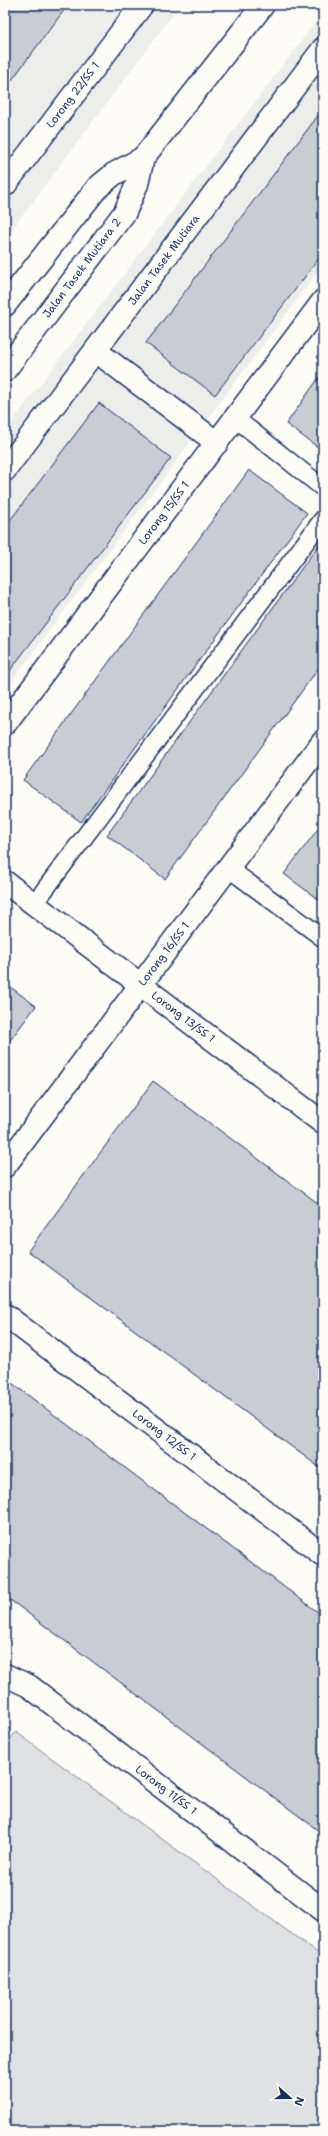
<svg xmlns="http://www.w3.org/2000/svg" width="328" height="2136" viewBox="0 0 328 2136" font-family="'Shantell Sans',sans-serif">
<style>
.built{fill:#edeeec}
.green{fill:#e0e1e3;stroke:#7e88a0}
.building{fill:#c9ccd3;stroke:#1b2f5e}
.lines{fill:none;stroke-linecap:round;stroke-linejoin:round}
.lane-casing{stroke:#1b2f5e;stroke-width:20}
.street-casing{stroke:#1b2f5e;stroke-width:25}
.secondary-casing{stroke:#1b2f5e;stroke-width:25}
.lane{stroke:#fdfcf7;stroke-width:17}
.street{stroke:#fdfcf7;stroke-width:22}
.secondary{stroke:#fdfcf7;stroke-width:22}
.labels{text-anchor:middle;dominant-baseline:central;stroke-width:3;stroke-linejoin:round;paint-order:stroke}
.street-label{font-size:11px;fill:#1b2f5e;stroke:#fdfcf7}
</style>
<rect width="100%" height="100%" fill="#fdfcf7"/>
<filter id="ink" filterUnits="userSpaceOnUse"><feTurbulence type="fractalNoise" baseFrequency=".025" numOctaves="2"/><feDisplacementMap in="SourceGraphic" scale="8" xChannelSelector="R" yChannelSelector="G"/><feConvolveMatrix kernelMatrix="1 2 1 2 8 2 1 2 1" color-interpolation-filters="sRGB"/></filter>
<g filter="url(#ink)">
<g class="built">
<polygon points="5,5 180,5 5,239"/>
<polygon points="323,12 323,265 5,690 5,431"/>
</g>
<polygon class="green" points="16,1732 323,1957 323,2131 5,2131 5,1745"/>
<g class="building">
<polygon points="5,5 68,5 5,89"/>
<polygon points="323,109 323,253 215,395 146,343"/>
<polygon points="323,372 323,451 286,424"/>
<polygon points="99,403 171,458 5,677 5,527"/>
<polygon points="249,470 307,513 81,822 23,780"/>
<polygon points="323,539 323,662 165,879 107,835"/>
<polygon points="323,822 323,903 284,874"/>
<polygon points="5,983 36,1006 5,1047"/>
<polygon points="153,1081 323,1207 323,1470 28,1251"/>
<polygon points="5,1378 323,1616 323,1834 5,1596"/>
</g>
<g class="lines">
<g class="lane-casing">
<g id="lane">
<polyline points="235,418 323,488"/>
<polyline points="228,868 323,938"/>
<polyline points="34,904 323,519"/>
</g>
</g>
<g class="street-casing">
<g id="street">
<polyline points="5,185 142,5"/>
<polyline points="96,351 217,443"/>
<polyline points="5,470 323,49"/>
<polyline points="5,724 323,301"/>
<polyline points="5,882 323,1123"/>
<polyline points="5,1166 323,741"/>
<polyline points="5,1315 323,1555"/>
<polyline points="5,1675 29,1686 323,1910"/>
</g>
</g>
<g class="secondary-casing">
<g id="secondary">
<polyline points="5,305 97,188 114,174 143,158"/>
<polyline points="5,370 125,212 137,184 143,158 263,5"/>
</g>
</g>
<use href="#lane" class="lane"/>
<use href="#street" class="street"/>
<use href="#secondary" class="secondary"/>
</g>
</g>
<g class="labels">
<g class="street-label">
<text transform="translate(73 95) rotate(-53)">Lorong 22/SS 1</text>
<text transform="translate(164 260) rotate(-53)">Jalan Tasek Mutiara</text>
<text transform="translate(82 268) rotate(-53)">Jalan Tasek Mutiara 2</text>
<text transform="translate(164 513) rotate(-53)">Lorong 15/SS 1</text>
<text transform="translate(164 954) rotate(-53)">Lorong 16/SS 1</text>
<text transform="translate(183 1017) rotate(37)">Lorong 13/SS 1</text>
<text transform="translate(164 1435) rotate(37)">Lorong 12/SS 1</text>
<text transform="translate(166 1790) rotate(37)">Lorong 11/SS 1</text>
</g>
</g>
<rect width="328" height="2136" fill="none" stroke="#fdfcf7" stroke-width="20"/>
<rect x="10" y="10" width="308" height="2116" fill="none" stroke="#1b2f5e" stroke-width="1.5" filter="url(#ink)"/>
<g transform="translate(290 2098) rotate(111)" stroke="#fdfcf7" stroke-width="3" paint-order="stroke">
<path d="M0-3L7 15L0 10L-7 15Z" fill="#1b2f5e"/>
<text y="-6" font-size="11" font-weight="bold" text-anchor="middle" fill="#1b2f5e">N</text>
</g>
</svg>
